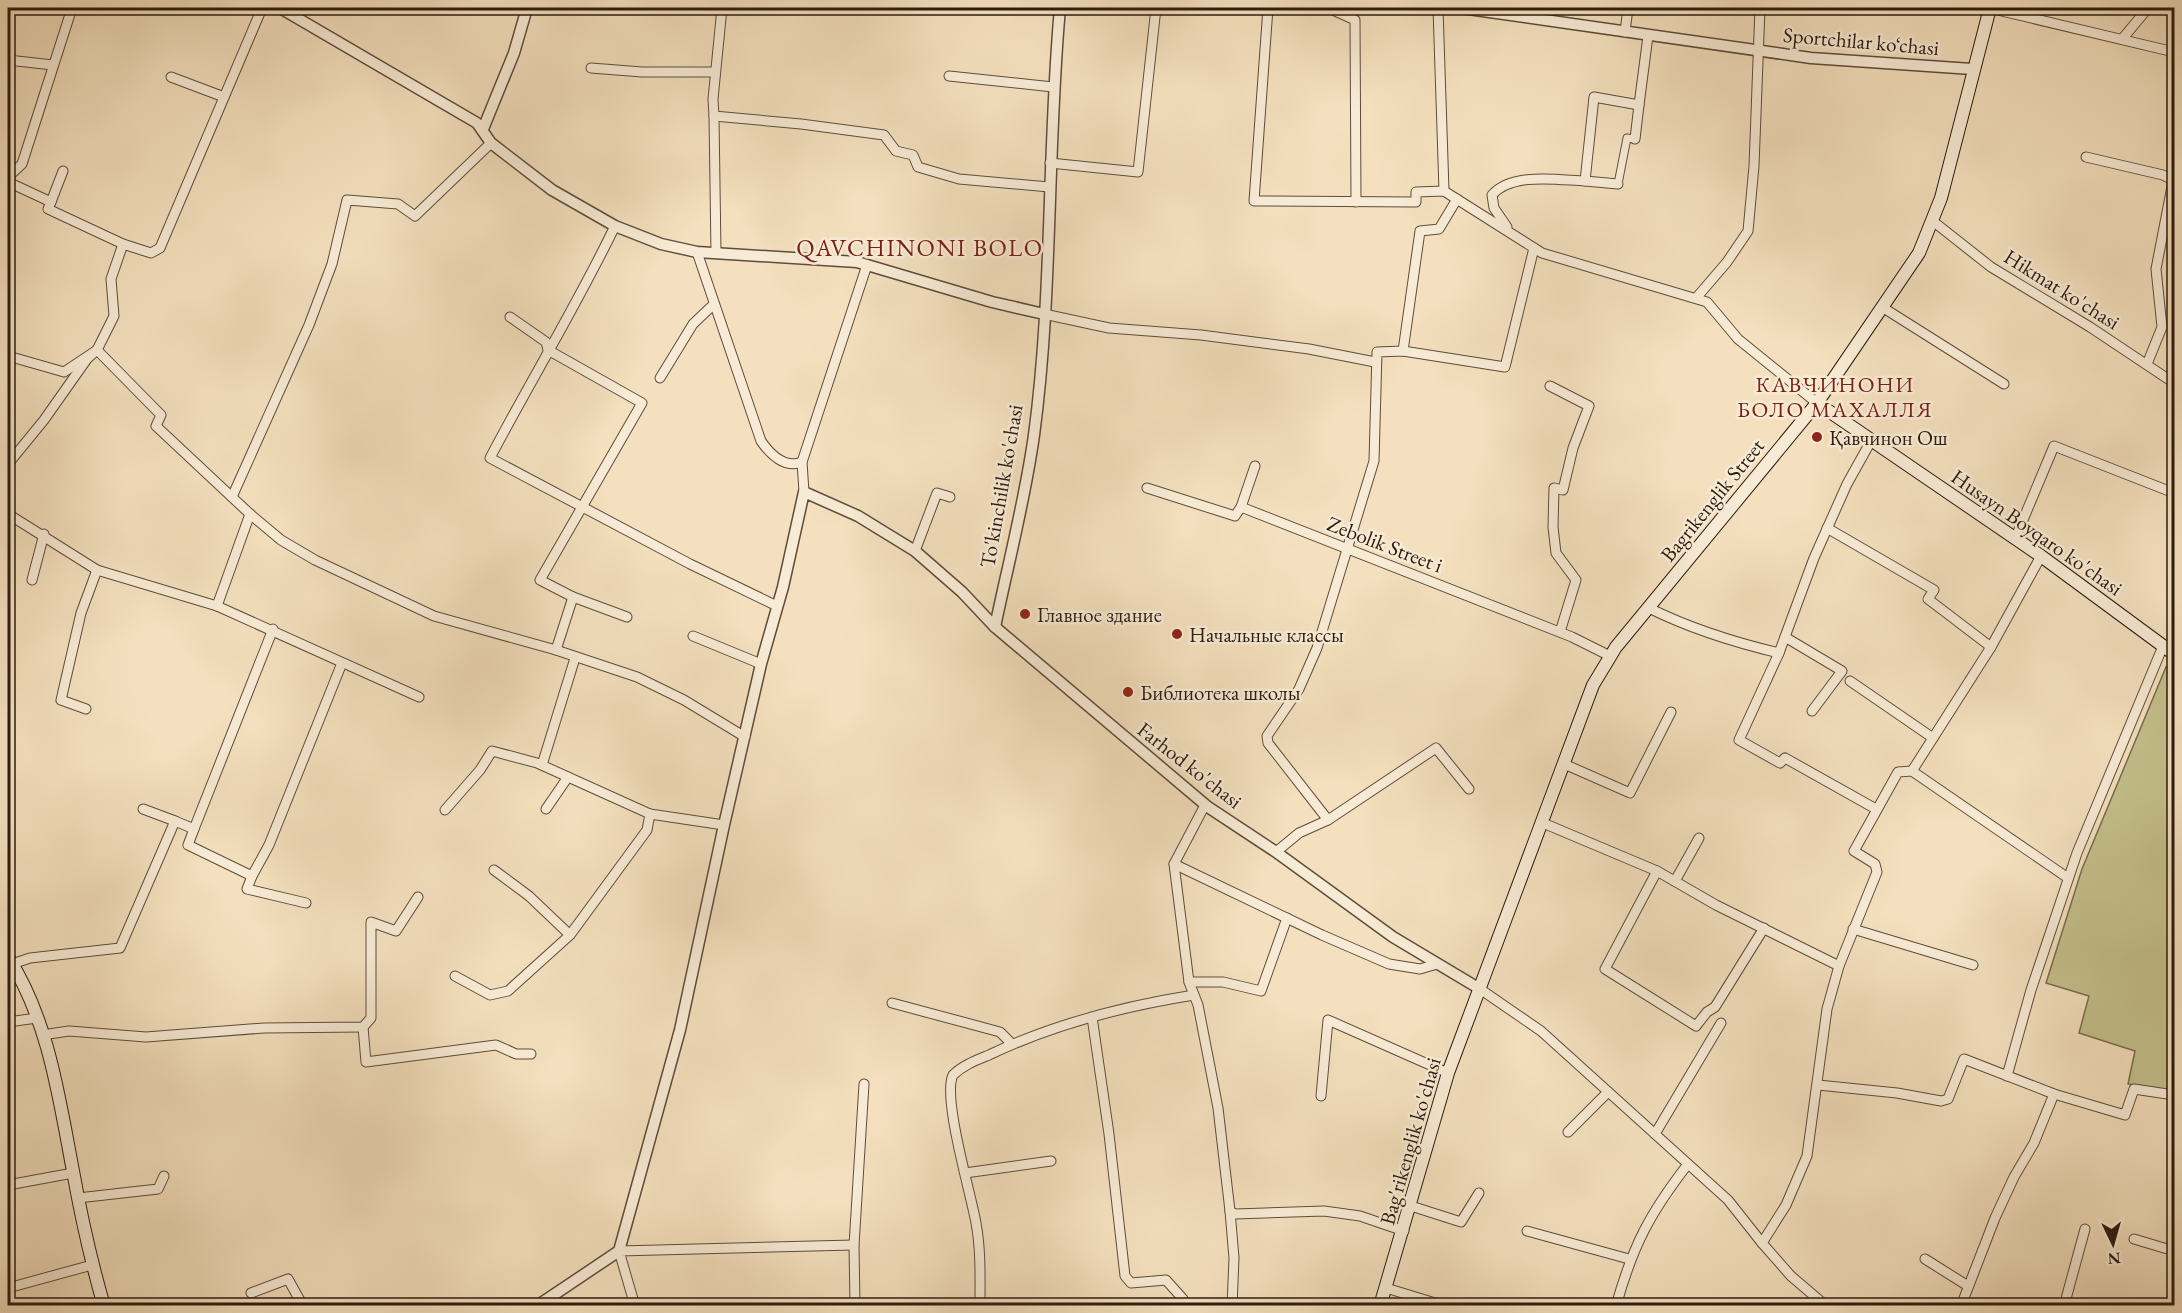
<svg xmlns="http://www.w3.org/2000/svg" width="2182" height="1313" viewBox="0 0 2182 1313" font-family="'EB Garamond',serif">
<style>
.green{fill:#c4c08c;stroke:#786e4e;stroke-width:1.5}
.lines{fill:none;stroke-linecap:round;stroke-linejoin:round}
.pedestrian-casing{stroke:#5e4c3c;stroke-width:9}
.minor-casing{stroke:#5e4c3c;stroke-width:11}
.tertiary-casing{stroke:#5e4c3c;stroke-width:13}
.secondary-casing{stroke:#2c1b10;stroke-width:14}
.pedestrian{stroke:#f8ebd5;stroke-width:7}
.minor{stroke:#f8ebd5;stroke-width:9}
.tertiary{stroke:#f8ebd5;stroke-width:10}
.secondary{stroke:#f8ebd5;stroke-width:12}
.poi-dot{fill:#8f2418;stroke:#f8ebd5;stroke-width:2}
.labels{text-anchor:middle;dominant-baseline:central;stroke-width:5;stroke-linejoin:round;paint-order:stroke}
.street-label{font-size:21px;fill:#2c1b10;stroke:#f8ebd5}
.poi-label{font-size:21px;fill:#2c1b10;stroke:#f8ebd5;text-anchor:start}
.neighbourhood-label{font-size:22px;letter-spacing:1.5px;fill:#7a1f14;stroke:#f8ebd5}
.quarter-label{font-size:24px;letter-spacing:1.5px;fill:#7a1f14;stroke:#f8ebd5}
</style>
<rect width="100%" height="100%" fill="#f4e0be"/>
<filter id="stains"><feTurbulence type="fractalNoise" baseFrequency=".00333" numOctaves="4"/><feColorMatrix values="0 0 0 0 .2 0 0 0 0 .09 0 0 0 0 .02 0 0 0 .5 -.17"/></filter>
<radialGradient id="worn" r=".72"><stop offset=".6" stop-color="#630" stop-opacity="0"/><stop offset="1" stop-color="#630" stop-opacity=".3"/></radialGradient>
<polygon class="green" points="2166,667 2174,673 2174,1092 2128,1084 2135,1051 2079,1033 2089,996 2046,983 2082,869"/>
<g class="lines">
<g class="pedestrian-casing">
<polyline id="pedestrian" points="1618,184 1627,138 1635,139"/>
</g>
<g class="minor-casing">
<g id="minor">
<polyline points="722,8 713,99 714,116 801,124 884,135 896,151 913,155 918,167 959,179 1049,187"/>
<polyline points="1268,8 1254,201 1416,202 1416,192 1444,191 1542,253 1707,302 1738,339 1817,403"/>
<polyline points="1328,8 1355,20 1356,202"/>
<polyline points="1438,8 1444,191"/>
<polyline points="1989,8 2174,52"/>
<polyline points="1625,32 1628,8"/>
<polyline points="2123,38 2148,8"/>
<polyline points="8,60 53,65"/>
<polyline points="591,68 642,72 715,72"/>
<polyline points="949,76 1053,87"/>
<polyline points="171,77 224,97"/>
<polyline points="714,116 716,253"/>
<polyline points="1635,139 1639,105"/>
<polyline points="2086,157 2163,175 2174,181"/>
<polyline points="1050,163 1138,172 1156,8"/>
<polyline points="8,177 22,164 72,8"/>
<polyline points="1585,181 1618,184"/>
<polyline points="8,182 51,202 48,209 123,244"/>
<polyline points="51,202 63,171"/>
<polyline points="1934,222 1991,267 2090,327 2174,383"/>
<path d="M615,226C577,305 531,380 490,458L690,564L777,606"/>
<path d="M1507,227L1494,208L1492,195C1512,172 1558,180 1585,181L1594,97L1639,105L1648,36"/>
<path d="M697,252L761,441C770,454 785,469 802,462"/>
<polyline points="1697,297 1727,262 1748,231 1754,166 1760,8"/>
<polyline points="1882,307 2004,384"/>
<polyline points="1044,314 1109,328 1201,335 1309,349 1375,362"/>
<polyline points="510,317 546,342 548,350 642,403 540,580 573,597"/>
<polyline points="1403,351 1420,231 1439,229 1457,199"/>
<polyline points="8,356 64,372 97,350 161,415 156,426 250,514 281,540 315,560 434,616 556,650 637,677 684,700 745,737"/>
<polyline points="2147,364 2162,327 2156,269 2174,176"/>
<polyline points="660,378 693,324 714,304"/>
<polyline points="1550,386 1589,406 1573,448 1563,490 1554,488 1553,527 1556,553 1576,580 1560,632"/>
<polyline points="1871,441 1847,484 1814,558 1779,653 1739,740 1780,763 1785,758 1876,809"/>
<polyline points="8,464 44,420 87,359 97,350 114,316 111,279 123,244 151,253 160,248 262,8"/>
<polyline points="1147,488 1235,516 1241,507 1572,637 1610,656"/>
<polyline points="804,492 802,462 867,265"/>
<polyline points="232,497 309,325 332,264 347,200 398,204 415,216 491,143"/>
<polyline points="1241,507 1255,466"/>
<polyline points="8,514 97,570 217,606 419,697"/>
<polyline points="1827,528 1934,590 1928,599 1991,647"/>
<polyline points="2015,539 2054,446 2174,493"/>
<polyline points="915,551 937,493 950,497"/>
<polyline points="32,580 44,534"/>
<polyline points="217,606 250,514"/>
<path d="M1649,608C1691,629 1733,642 1779,653"/>
<polyline points="693,636 761,664"/>
<polyline points="1785,637 1842,671 1812,711"/>
<polyline points="556,650 573,597 627,617"/>
<polyline points="1850,681 1933,738"/>
<polyline points="86,709 61,700 81,613 97,570"/>
<polyline points="1564,764 1630,793 1671,712"/>
<polyline points="542,765 575,658"/>
<polyline points="1912,771 1991,647 2041,556"/>
<polyline points="1205,805 1174,864 1189,982 1198,1005 1218,1108 1230,1211 1235,1214 1324,1211 1360,1216 1404,1231"/>
<polyline points="143,809 175,821"/>
<polyline points="546,809 568,777"/>
<polyline points="445,810 480,770 492,751 537,763 650,814 724,825"/>
<polyline points="1328,820 1268,743 1267,736 1299,689 1317,648 1374,461 1377,352 1403,351 1505,367 1534,248"/>
<polyline points="1543,823 1657,871 1716,905 1839,966"/>
<polyline points="194,829 188,845 252,876 269,845 342,663"/>
<polyline points="1276,852 1299,833 1328,820 1436,748 1469,789"/>
<polyline points="1174,864 1322,935 1389,964 1420,969 1437,964"/>
<polyline points="494,870 529,896 570,935"/>
<polyline points="1657,871 1605,969 1696,1026 1707,1012 1715,1007 1764,928"/>
<polyline points="252,876 247,889 306,903"/>
<polyline points="1675,881 1699,838"/>
<polyline points="1853,929 1973,965"/>
<polyline points="12,964 30,958 120,948 175,821 194,829 273,629"/>
<polyline points="455,976 490,995 508,991 570,935 647,830 650,814"/>
<polyline points="1189,982 1223,982 1261,991 1287,918"/>
<polyline points="1480,989 1541,1031 1728,1200 1762,1243 1791,1276 1826,1306"/>
<polyline points="892,1003 1000,1032 1012,1044"/>
<polyline points="1092,1017 1109,1134 1125,1276 1131,1283 1166,1280 1183,1299 1184,1306"/>
<polyline points="8,1022 37,1018"/>
<polyline points="363,1027 366,1062 496,1045 516,1054 531,1054"/>
<polyline points="42,1035 69,1031 146,1037 264,1028 363,1027 371,1018 371,922 396,931 418,897"/>
<polyline points="2007,1076 2031,990 2077,853 2163,646"/>
<polyline points="1818,1085 1897,1093 1941,1101 1948,1099 1964,1059 2054,1094 2125,1115 2134,1089 2174,1095"/>
<polyline points="1321,1096 1328,1020 1448,1073"/>
<polyline points="1568,1132 1608,1092"/>
<polyline points="1655,1134 1721,1023"/>
<polyline points="965,1173 1051,1161"/>
<polyline points="8,1185 73,1173"/>
<polyline points="78,1198 158,1189 164,1176"/>
<polyline points="1411,1206 1461,1222 1479,1193"/>
<polyline points="1230,1211 1234,1258 1232,1306"/>
<polyline points="1527,1231 1629,1259"/>
<polyline points="2134,1239 2174,1251"/>
<polyline points="1762,1243 1786,1205 1807,1156 1827,1009 1839,966 1877,872 1875,864 1854,851 1898,772 1912,771 2068,878"/>
<polyline points="1925,1259 1968,1286"/>
<polyline points="8,1288 92,1265"/>
<polyline points="1386,1288 1445,1306"/>
<polyline points="251,1293 288,1279 303,1306"/>
<polyline points="635,1306 619,1251 854,1245"/>
<polyline points="855,1306 854,1245 864,1084"/>
<path d="M980,1306C980,1279 981,1250 976,1223C971,1194 942,1097 953,1075C963,1065 977,1060 989,1055C1054,1024 1124,1006 1194,995"/>
<path d="M1616,1306C1633,1245 1650,1213 1688,1164"/>
<polyline points="1961,1306 1995,1218 2014,1177 2034,1143 2054,1094"/>
<polyline points="2064,1306 2085,1229"/>
</g>
</g>
<g class="tertiary-casing">
<g id="tertiary">
<polyline points="280,8 477,123 491,143 552,190 615,226 661,244 697,252 857,262 992,302 1044,314"/>
<polyline points="1461,8 1811,58 1972,69"/>
<polyline points="483,129 514,53 527,8"/>
<path d="M995,627C1008,564 1025,500 1034,435C1053,294 1047,149 1060,8"/>
<polyline points="537,1306 619,1251 680,1030 724,825 761,664 783,587 804,492 858,516 915,551 962,592 995,627 1208,807 1276,852 1393,937 1480,989"/>
</g>
</g>
<g class="secondary-casing">
<g id="secondary">
<polyline points="1817,403 2041,556 2174,654"/>
<path d="M8,957C49,1021 59,1098 73,1171C81,1216 91,1261 104,1306"/>
<polyline points="1380,1306 1448,1073 1593,685 1616,647 1817,403 1919,253 1941,198 1990,8"/>
</g>
</g>
<use href="#pedestrian" class="pedestrian"/>
<use href="#minor" class="minor"/>
<use href="#tertiary" class="tertiary"/>
<use href="#secondary" class="secondary"/>
</g>
<g class="poi-dot">
<circle cx="1817" cy="437" r="6"/>
<circle cx="1025" cy="614" r="6"/>
<circle cx="1177" cy="634" r="6"/>
<circle cx="1128" cy="692" r="6"/>
</g>
<g class="labels">
<g class="street-label">
<text transform="translate(1861 41) rotate(5)">Sportchilar ko‘chasi</text>
<text transform="translate(2062 289) rotate(32)">Hikmat ko'chasi</text>
<text transform="translate(1001 486) rotate(-80)">To'kinchilik ko'chasi</text>
<text transform="translate(1712 500) rotate(-51)">Bagrikenglik Street</text>
<text transform="translate(2037 532) rotate(35)">Husayn Boyqaro ko'chasi</text>
<text transform="translate(1385 544) rotate(21)">Zebolik Street i</text>
<text transform="translate(1190 765) rotate(38)">Farhod ko'chasi</text>
<text transform="translate(1410 1141) rotate(-74)">Bag'rikenglik ko'chasi</text>
</g>
<g class="poi-label">
<text x="1829" y="437">Қавчинон Ош</text>
<text x="1037" y="614">Главное здание</text>
<text x="1189" y="634">Начальные классы</text>
<text x="1140" y="692">Библиотека школы</text>
</g>
<g class="neighbourhood-label">
<text x="1835" y="384">КАВЧИНОНИ<tspan x="1835" dy="25">БОЛО МАХАЛЛЯ</tspan></text>
</g>
<g class="quarter-label">
<text x="920" y="247">QAVCHINONI BOLO</text>
</g>
</g>
<rect width="2182" height="1313" fill="none" stroke="#f4e0be" stroke-width="30"/>
<rect x="9" y="9" width="2164" height="1295" fill="none" stroke="#2c1b10" stroke-width="3"/>
<rect x="15" y="15" width="2152" height="1283" fill="none" stroke="#2c1b10" stroke-width="1.5"/>
<g transform="translate(2113 1244) rotate(175)" stroke="#f8ebd5" stroke-width="4.5" paint-order="stroke">
<path d="M0-4.5L10 22L0 15L-10 22Z" fill="#2c1b10"/>
<text y="-9" font-size="16" font-weight="bold" text-anchor="middle" fill="#2c1b10">N</text>
</g>
<rect width="100%" height="100%" filter="url(#stains)"/>
<rect width="100%" height="100%" fill="url(#worn)"/>
</svg>
